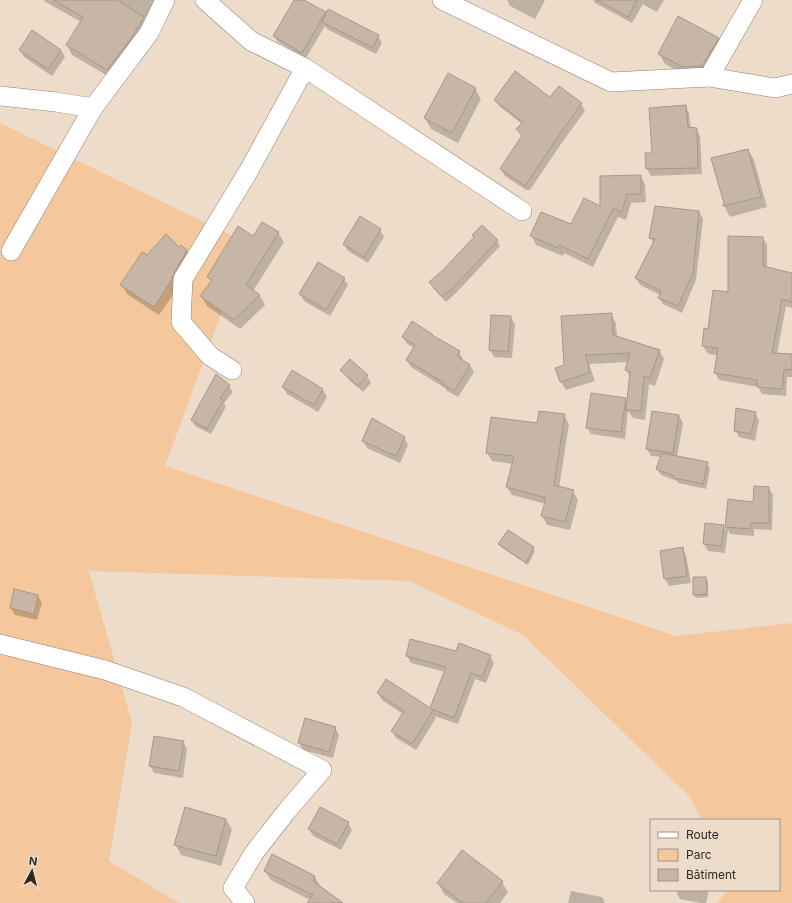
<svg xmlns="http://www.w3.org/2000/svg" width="792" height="903" viewBox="0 0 792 903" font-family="Inter,sans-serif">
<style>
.green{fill:#f4c79c}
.shadow{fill:#0003}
.building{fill:#c7b5a5;stroke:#a89788}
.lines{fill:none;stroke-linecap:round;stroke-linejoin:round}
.minor-casing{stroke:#907f70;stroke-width:20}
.minor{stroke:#fff;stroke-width:19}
</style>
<rect width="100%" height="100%" fill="#eedccb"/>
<polygon class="green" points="0,123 247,243 165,466 676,636 792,623 792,903 718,903 727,890 779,890 779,820 702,820 690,797 523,635 409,581 89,571 132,723 109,861 179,903 0,903"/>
<g class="shadow">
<polygon points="44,0 160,0 113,79 72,55 67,45 81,22 44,1"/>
<polygon points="295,0 302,0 325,13 326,15 378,36 382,43 376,54 327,29 325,26 306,58 278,42 274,36"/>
<polygon points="507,0 545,0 535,19 510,6"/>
<polygon points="593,0 664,0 657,12 644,5 643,4 632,23 595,3"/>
<polygon points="718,39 724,49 708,77 690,78 665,64 659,54"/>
<polygon points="20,50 61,50 65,57 52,76 24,57"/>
<polygon points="559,88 581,104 585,111 563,141 530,190 526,190 505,176 501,169 522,137 517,129 522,124 499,106 495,100 551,99"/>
<polygon points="475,89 481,99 458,143 431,129 425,118"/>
<polygon points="685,106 689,113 691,128 696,129 700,136 702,174 651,176 647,169 653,154"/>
<polygon points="748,150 754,160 767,207 730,217 724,206 725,202 724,200"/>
<polygon points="640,176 645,184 646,202 631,203 626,220 618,217 593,267 564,253 563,256 536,245 532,236 571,225 601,208"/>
<polygon points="699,212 703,219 696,280 682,313 663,304 659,298 660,295 640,285 636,278 654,244 650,238"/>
<polygon points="380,230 384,237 368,263 348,251 344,244"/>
<polygon points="278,233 284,242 253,291 260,296 265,305 240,329 207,306 201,296 212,281 210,278 254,238"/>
<polygon points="473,235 497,241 500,246 456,293 446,302 433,288 430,282 443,272 474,238"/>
<polygon points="763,238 767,245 767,268 792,274 792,308 786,306 777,354 792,355 792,377 787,377 786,396 762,394 758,387 719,380 715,373 718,355 708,354 703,346 709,330 729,293"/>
<polygon points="181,246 187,251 192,260 177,289 159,315 127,294 122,285 147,257 180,248"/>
<polygon points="344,279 348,285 330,316 304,301 300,294"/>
<polygon points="611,315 616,323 617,337 659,350 664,359 655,386 649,384 645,420 633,418 628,411 625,439 591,434 587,427 625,399 628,404 631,378 626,370 629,362 589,364 595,381 566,390 561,382 557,368 565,366"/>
<polygon points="511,317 515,324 512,358 494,357 490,350"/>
<polygon points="403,337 433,337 459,352 463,359 462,361 470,365 474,372 458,397 447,391 445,388 411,367 407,360 414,348 407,344"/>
<polygon points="350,360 367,376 371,383 363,392 348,379 344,372"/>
<polygon points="292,372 323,390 327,397 318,412 287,394 283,387"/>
<polygon points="229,386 233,392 224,403 226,407 211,434 195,426 192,420"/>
<polygon points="755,413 759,420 755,441 739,437 735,430"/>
<polygon points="564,415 569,424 559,488 573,491 578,500 570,530 547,525 542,516 546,504 512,495 507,487 513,464 492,461 487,453 538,424"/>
<polygon points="679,416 683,423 677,457 707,463 710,469 706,489 678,483 677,481 661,475 657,469 661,457 651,456 647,449"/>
<polygon points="404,438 408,445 400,463 367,448 363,441"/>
<polygon points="769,488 773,495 772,530 754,529 754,536 730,534 728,530 725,553 708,551 704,544 723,526 726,530 728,500 754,503"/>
<polygon points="499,544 533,548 535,551 528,565 501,547"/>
<polygon points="682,548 686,555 691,583 669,586 665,579 661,551"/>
<polygon points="706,578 708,581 708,597 696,598 694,595"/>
<polygon points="38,596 42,603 37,620 15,615 11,608"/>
<polygon points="457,652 490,656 494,663 486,683 475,679 458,724 434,716 436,718 416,750 396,738 392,731 403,714 382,700 378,693 430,710 445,672 411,663 407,656"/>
<polygon points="335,728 339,735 333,758 303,750 299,743"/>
<polygon points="183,742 187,749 183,778 154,773 150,766"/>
<polygon points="226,819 232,830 221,866 181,855 175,844"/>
<polygon points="348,823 352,830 341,850 313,836 309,829"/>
<polygon points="265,871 315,877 320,886 320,887 341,903 308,903 310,900 271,880"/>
<polygon points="502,882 508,892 500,903 457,903 444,894 438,883"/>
<polygon points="678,890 709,890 706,903 701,903 680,899 677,894"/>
<polygon points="571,891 602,897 605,903 568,903"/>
</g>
<g class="building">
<polygon points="53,0 117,0 144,17 132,37 107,70 66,45 83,17"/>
<polygon points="294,0 304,0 326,12 302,53 273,36"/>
<polygon points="597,0 637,0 628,17"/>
<polygon points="328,9 379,35 373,48 322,22"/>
<polygon points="678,16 719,38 702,66 683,67 658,54"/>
<polygon points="32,30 61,50 48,69 19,50"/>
<polygon points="515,71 550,97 559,86 582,103 560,134 525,186 500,169 522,135 516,129 523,122 494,100"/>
<polygon points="448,73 476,88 452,133 424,118"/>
<polygon points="686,105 688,127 697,128 698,168 646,169 645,153 652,153 649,108"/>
<polygon points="748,149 761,197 723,206 724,200 723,200 711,158"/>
<polygon points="641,175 641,194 627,194 622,212 613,209 588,259 559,245 558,248 530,236 541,212 571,224 584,198 600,206 600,176"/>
<polygon points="655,206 699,211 693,273 678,306 658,298 661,291 635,278 655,239 649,238"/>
<polygon points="360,216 381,229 364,257 343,244"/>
<polygon points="262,222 279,232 246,285 260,295 234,320 200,296 212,280 207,277 238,226 253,236"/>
<polygon points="482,225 498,240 453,288 442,297 429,282 442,271 474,237 472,235"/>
<polygon points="166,234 179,247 181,245 187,250 174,273 172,279 154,307 120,285 142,252 147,255"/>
<polygon points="728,236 763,237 763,266 792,273 792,302 782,299 772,353 792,354 792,369 784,370 782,389 757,387 757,380 714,373 718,348 702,346 704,328 708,329 713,290 728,292"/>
<polygon points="318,262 345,278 326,310 299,294"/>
<polygon points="612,313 613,335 660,350 650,378 644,376 641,411 626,410 630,372 625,370 630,353 585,355 589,367 589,373 560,382 555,368 564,365 561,316"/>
<polygon points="491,315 511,316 508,352 489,350"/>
<polygon points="412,321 432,334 432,335 460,351 457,356 470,365 454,391 442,384 443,382 406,360 415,345 402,337"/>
<polygon points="350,359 368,375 358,386 340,370"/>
<polygon points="292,370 323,389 314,405 282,387"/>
<polygon points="216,374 230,385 220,398 223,400 207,429 191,420"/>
<polygon points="591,393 626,398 621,432 586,428"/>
<polygon points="736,408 756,412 751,434 734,431"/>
<polygon points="539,411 565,414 554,485 574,490 565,522 541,516 546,498 506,487 514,456 486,453 491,417 537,423"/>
<polygon points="652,411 679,415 673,453 646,449"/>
<polygon points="372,418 405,437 396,456 362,441"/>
<polygon points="662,453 708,462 703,484 674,478 674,476 656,469"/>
<polygon points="754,486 769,487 769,523 751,523 750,529 725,527 728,499 753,502"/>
<polygon points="705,523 724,525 721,546 703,544"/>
<polygon points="508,530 534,547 526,563 498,544"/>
<polygon points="683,547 687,576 664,579 660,551"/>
<polygon points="693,577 706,577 707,594 693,595"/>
<polygon points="14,589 38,595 34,614 10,608"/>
<polygon points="410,639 456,651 459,643 491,655 482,677 471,673 454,718 431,709 433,710 412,744 391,731 404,711 377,693 386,679 430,708 446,667 406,656"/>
<polygon points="305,718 336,727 329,752 298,743"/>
<polygon points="154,736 184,741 179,771 149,766"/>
<polygon points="185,807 226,819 216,856 174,845"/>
<polygon points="320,807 349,822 337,844 308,829"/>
<polygon points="462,850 503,881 486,903 463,903 437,883"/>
<polygon points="272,854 315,876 313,881 343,903 307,903 313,895 264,871"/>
</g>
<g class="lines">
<g class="minor-casing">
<g id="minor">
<polyline points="205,0 251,41 305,68 522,211"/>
<polyline points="442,0 611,82 709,77 753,0"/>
<polyline points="709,77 775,88 792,84"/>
<polyline points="0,96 56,102 93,108"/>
<polyline points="11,251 93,108 149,33 165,0"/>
<polyline points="232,370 210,356 181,322 183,279 248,172 305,68"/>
<polyline points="0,644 105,670 183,697 322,770 286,812 254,853 233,888 245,903"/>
</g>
</g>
<use href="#minor" class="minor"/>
</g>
<rect x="650" y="819" width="130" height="72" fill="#eedccb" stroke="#a29487"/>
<rect x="658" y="832" width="20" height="6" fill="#ffffff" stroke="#a29487"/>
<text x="686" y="839" font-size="12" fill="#2f2822">Route</text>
<rect x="658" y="849" width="20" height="12" fill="#f4c79c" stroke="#a29487"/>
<text x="686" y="859" font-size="12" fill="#2f2822">Parc</text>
<rect x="658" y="869" width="20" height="12" fill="#c7b5a5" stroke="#a29487"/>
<text x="686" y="879" font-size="12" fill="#2f2822">Bâtiment</text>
<g transform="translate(32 871) rotate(7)" stroke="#eedccb" stroke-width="3" paint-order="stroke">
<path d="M0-3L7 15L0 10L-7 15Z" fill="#2f2822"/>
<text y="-6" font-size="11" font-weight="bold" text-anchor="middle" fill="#2f2822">N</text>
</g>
</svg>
